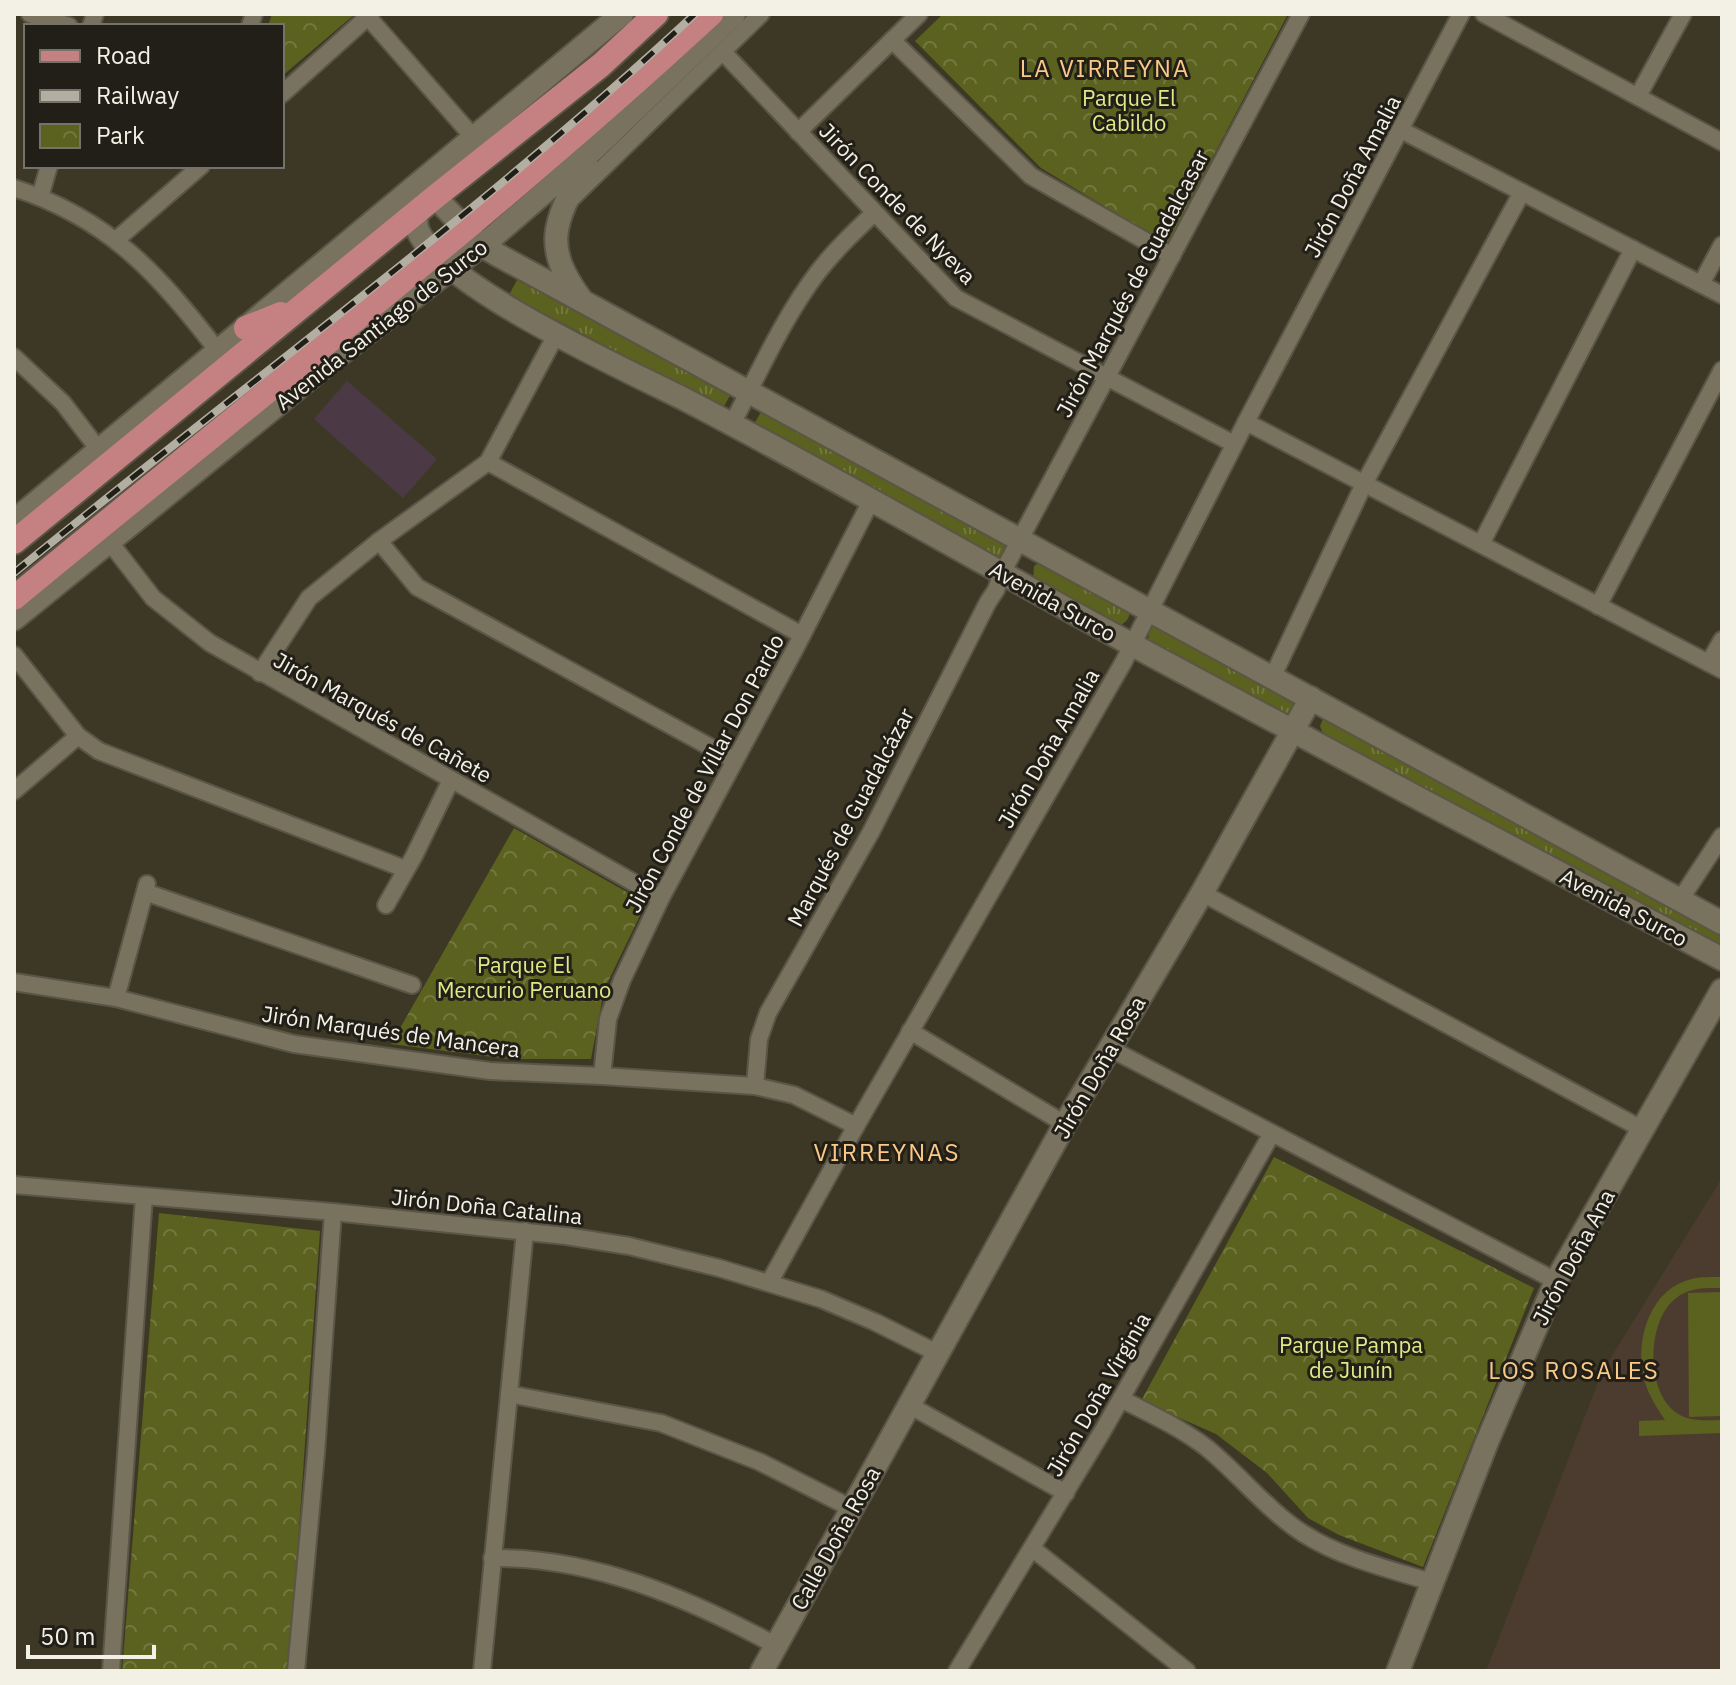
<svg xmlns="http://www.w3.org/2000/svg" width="1736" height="1685" viewBox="0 0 1736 1685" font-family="'IBM Plex Sans',sans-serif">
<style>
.industrial{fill:#4b3a45}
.education{fill:#4c3c2f}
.grass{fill:url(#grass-tufts)}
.park{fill:url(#park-crowns)}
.garden{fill:#5b611e}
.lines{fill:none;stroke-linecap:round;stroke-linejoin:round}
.street-casing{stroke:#5a5546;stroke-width:20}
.secondary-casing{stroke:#5a5546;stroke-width:26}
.primary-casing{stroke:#5a5546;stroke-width:28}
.street{stroke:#78725f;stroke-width:16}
.secondary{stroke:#78725f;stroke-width:22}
.primary{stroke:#c58082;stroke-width:24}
.rail-casing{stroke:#b2aea1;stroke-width:8}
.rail{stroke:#211f17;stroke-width:5;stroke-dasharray:15;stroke-linecap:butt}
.labels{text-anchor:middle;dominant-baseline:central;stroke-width:6;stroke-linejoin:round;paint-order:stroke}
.park-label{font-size:22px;fill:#ddea85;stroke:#211f17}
.street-label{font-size:22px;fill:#f3f0e5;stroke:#211f17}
.neighbourhood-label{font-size:24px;letter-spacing:2px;fill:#fac987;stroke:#211f17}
</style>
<defs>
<pattern id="grass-tufts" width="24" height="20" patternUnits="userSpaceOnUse" patternTransform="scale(2)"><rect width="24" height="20" fill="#5b611e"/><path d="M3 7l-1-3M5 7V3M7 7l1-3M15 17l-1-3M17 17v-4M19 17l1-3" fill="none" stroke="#73783f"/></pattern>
<pattern id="park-crowns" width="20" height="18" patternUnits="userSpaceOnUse" patternTransform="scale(2)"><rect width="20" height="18" fill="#5b611e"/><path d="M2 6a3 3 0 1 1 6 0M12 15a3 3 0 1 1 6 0" fill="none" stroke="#73783f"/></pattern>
</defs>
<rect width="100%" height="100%" fill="#3d3826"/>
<polygon class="industrial" points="347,381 437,459 403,498 314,419"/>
<polygon class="education" points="1722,1178 1722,1671 1486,1671 1602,1372"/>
<g class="grass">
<polygon points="517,280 733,390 723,408 509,295"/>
<polygon points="762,410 1009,542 997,562 752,428"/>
<path d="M1039,563H1045L1129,606C1131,617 1128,621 1119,626L1033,580L1034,566Z"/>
<polygon points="1159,622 1294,695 1297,705 1292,714 1284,717 1147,645 1150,627"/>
<polygon points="1332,716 1722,931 1722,952 1323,734 1320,726 1323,719"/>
</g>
<g class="park">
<polygon points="272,14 355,14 282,76 282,26 268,26"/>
<polygon points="943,14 1288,14 1167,244 1041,168 915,41"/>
<polygon points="514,828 646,903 604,990 591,1059 509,1059 391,1044"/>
<polygon points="1274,1157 1534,1288 1423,1567 1339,1535 1308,1518 1267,1473 1216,1434 1141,1401"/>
<polygon points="159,1213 320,1231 289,1671 122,1671"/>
</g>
<g class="garden">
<path d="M1722,1277V1288C1705,1288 1689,1287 1675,1299C1646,1322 1645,1396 1680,1415C1693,1422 1707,1420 1722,1420V1433L1639,1436V1421L1665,1420C1657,1408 1649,1396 1645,1382C1634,1347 1647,1294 1685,1281C1697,1276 1710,1277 1722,1277Z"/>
<polygon points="1722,1292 1722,1416 1689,1417 1688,1293"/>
</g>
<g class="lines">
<g class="street-casing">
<g id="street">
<polyline points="30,14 69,26"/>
<polyline points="1484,14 1722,142"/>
<polyline points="368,17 474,138"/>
<polyline points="91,26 95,14"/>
<polyline points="250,26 254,14"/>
<polyline points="892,40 1031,176 1172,256"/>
<polyline points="723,52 956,298 1234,444"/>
<polyline points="282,94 371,14"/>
<polyline points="1638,96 1683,14"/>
<polyline points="1401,130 1722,295"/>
<polyline points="798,132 919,14"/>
<path d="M14,188C110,219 158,274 218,351"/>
<polyline points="40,197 49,166"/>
<polyline points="573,197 761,14"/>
<polyline points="116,240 201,166"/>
<polyline points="1701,284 1722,245"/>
<polyline points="14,357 63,403 99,450"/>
<polyline points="1246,422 1722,670"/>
<path d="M732,424C759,373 783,318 818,272C835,250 854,232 874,213"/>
<polyline points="488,462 557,333"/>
<polyline points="109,541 153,598 210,643 661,898"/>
<polyline points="379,541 417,587 734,760"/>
<polyline points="1481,544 1633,249"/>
<polyline points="1598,606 1722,370"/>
<polyline points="14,655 78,736 99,751 405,869"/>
<polyline points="1709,663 1722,640"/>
<polyline points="260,673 309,598 379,541 488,462 802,635"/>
<polyline points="1272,678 1364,484 1522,192"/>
<polyline points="14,791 78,736"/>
<polyline points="145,892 412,985"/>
<polyline points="1202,893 1642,1129"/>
<polyline points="1680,900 1722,836"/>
<polyline points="386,905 414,856 451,780"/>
<polyline points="14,982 116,998 294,1044 490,1071 602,1076 755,1086 794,1095 856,1126"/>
<polyline points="116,998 147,884"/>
<polyline points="910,1031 1065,1124"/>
<polyline points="1109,1048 1556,1281"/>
<polyline points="602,1076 608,1019 622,980 661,898 796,647 871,501"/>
<polyline points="755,1086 759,1039 768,1013 871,832 988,602 996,590 1002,573 1301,14"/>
<polyline points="14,1185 333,1212 566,1236 629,1246 719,1268 821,1299 875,1322 937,1353"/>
<polyline points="769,1283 856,1126 1123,663 1246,422 1461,14"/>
<polyline points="509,1394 661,1423 760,1462 851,1508"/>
<path d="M1121,1399C1151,1414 1181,1428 1207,1448C1240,1475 1268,1511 1304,1534C1342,1558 1389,1569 1431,1582"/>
<polyline points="909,1405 1066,1493"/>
<polyline points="1033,1549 1187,1671"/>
<path d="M492,1558C593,1557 688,1598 775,1645"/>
<polyline points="111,1671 144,1196"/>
<polyline points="296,1671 316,1453 333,1212"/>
<polyline points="482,1671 525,1231"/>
<polyline points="957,1671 1102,1432 1271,1135"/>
</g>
</g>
<g class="secondary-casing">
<g id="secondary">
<polyline points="435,197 481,245 496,254 1722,923"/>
<path d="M417,211C416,219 415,226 419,233C447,289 627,370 688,401C832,476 973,558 1116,636C1317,745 1520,852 1722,959"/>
<path d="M581,299C539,243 557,218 586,163"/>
<polyline points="14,521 622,14"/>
<polyline points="14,619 330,362 495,235 593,150 734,14"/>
<polyline points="762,1671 1065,1124 1202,893 1311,698"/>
<polyline points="1398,1671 1487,1442 1556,1281 1722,990"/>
</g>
</g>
<g class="primary-casing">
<g id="primary">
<polyline points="246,328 281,314"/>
<polyline points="14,542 435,197 601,65 656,14"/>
<path d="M14,598C247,405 488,220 711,14"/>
</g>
</g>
<use href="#street" class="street"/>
<use href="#secondary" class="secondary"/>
<use href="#primary" class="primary"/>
<g class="rail-casing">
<path id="rail" d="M14,573C241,387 480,214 695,14"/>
</g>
<use href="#rail" class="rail"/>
</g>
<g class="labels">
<g class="park-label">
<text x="1129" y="97">Parque El<tspan x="1129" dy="25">Cabildo</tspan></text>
<text x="524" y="964">Parque El<tspan x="524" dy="25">Mercurio Peruano</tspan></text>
<text x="1351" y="1344">Parque Pampa<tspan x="1351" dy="25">de Junín</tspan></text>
</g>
<g class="street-label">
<text transform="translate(1352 176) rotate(-62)">Jirón Doña Amalia</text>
<text transform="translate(898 203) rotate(46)">Jirón Conde de Nyeva</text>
<text transform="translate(1132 283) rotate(-62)">Jirón Marqués de Guadalcasar</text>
<text transform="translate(381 324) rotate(-38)">Avenida Santiago de Surco</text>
<text transform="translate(1053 601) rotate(29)">Avenida Surco</text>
<text transform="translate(383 717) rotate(29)">Jirón Marqués de Cañete</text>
<text transform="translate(1048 748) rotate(-60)">Jirón Doña Amalia</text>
<text transform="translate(704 773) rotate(-62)">Jirón Conde de Villar Don Pardo</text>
<text transform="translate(850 817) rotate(-62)">Marqués de Guadalcázar</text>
<text transform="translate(1624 907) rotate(28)">Avenida Surco</text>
<text transform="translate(391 1031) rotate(8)">Jirón Marqués de Mancera</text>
<text transform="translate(1099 1067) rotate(-60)">Jirón Doña Rosa</text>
<text transform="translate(487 1206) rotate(6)">Jirón Doña Catalina</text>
<text transform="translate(1573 1257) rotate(-62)">Jirón Doña Ana</text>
<text transform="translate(1098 1394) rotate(-60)">Jirón Doña Virginia</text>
<text transform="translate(835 1538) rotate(-61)">Calle Doña Rosa</text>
</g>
<g class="neighbourhood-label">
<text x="1105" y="68">LA VIRREYNA</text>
<text x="887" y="1152">VIRREYNAS</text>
<text x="1574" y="1370">LOS ROSALES</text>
</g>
</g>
<rect width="1736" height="1685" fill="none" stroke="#f3f0e5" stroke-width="32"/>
<rect x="24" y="24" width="260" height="144" fill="#211f17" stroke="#757369" stroke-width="2"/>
<rect x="40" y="50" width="40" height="12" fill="#c58082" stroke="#757369" stroke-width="2"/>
<text x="96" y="64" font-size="24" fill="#f3f0e5">Road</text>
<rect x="40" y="90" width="40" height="12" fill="#b2aea1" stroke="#757369" stroke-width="2"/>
<text x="96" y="104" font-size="24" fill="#f3f0e5">Railway</text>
<rect x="40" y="124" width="40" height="24" fill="url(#park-crowns)" stroke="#757369" stroke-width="2"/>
<text x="96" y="144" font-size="24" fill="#f3f0e5">Park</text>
<path d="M28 1645v12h126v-12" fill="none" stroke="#f3f0e5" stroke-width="4"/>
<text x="40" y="1645" font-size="24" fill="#f3f0e5" stroke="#211f17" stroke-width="6" paint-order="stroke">50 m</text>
</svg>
